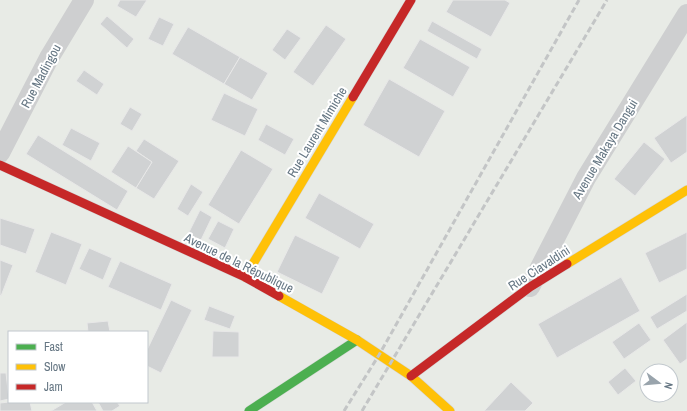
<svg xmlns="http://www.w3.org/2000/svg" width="687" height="411" viewBox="0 0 687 411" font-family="'Archivo Narrow',sans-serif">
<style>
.green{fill:#e8ebe6;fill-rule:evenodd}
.building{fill:#d0d2d3;stroke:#e8e8e8}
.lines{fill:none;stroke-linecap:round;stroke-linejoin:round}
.fast-casing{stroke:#d5d6d7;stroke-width:10}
.slow-casing{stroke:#d5d6d7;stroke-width:10}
.jam-casing{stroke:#d5d6d7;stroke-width:10}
.street{stroke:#cecfd0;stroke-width:20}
.fast{stroke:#4caf50;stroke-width:9}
.slow{stroke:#ffc107;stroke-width:9}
.jam{stroke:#c62828;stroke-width:9}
.rail{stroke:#c3c5c6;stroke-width:3;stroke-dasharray:6 3;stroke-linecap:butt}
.labels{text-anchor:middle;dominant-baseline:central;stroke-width:4;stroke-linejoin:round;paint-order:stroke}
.street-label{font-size:13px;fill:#657683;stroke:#fff}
</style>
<rect width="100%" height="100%" fill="#f9f9f9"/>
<path class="green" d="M0,0H687V411H0ZM9,332H147V402H9ZM647,371H671V395H647Z"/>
<g class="building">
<polygon points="120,0 147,0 136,17 117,6"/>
<polygon points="453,0 505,0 510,3 491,37 446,12"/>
<polygon points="107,16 134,39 127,48 100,24"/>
<polygon points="159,17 174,24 163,46 148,39"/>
<polygon points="432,21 482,49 477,59 427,31"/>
<polygon points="326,25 346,39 313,86 293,72"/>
<polygon points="188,27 240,57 224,84 172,54"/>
<polygon points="287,29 301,38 285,60 272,50"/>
<polygon points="420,39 470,67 453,97 403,68"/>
<polygon points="240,57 268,73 252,100 224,84"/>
<polygon points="84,70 104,84 97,95 76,81"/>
<polygon points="389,79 445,111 419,157 363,125"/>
<polygon points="224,93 258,109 245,136 211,120"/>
<polygon points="130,107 142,114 132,131 120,124"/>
<polygon points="687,115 687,152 671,163 654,138"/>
<polygon points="266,124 294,139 285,155 258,140"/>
<polygon points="71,128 100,143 91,161 62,145"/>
<polygon points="38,135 128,191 117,210 26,154"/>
<polygon points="144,139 179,161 154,199 136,188 152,162 136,151"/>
<polygon points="644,142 665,159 635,196 614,179"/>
<polygon points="128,146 152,162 136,188 111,172"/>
<polygon points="241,150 273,169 239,224 208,205"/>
<polygon points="191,184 203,192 188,216 177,209"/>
<polygon points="319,193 374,224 360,249 305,218"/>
<polygon points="200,210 212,217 201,240 188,234"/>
<polygon points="0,218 35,229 26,254 0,245"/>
<polygon points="218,221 234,229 225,248 208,239"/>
<polygon points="51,232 82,244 66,285 35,272"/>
<polygon points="687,232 687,269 659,283 645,253"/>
<polygon points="295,235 340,257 322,294 277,272"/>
<polygon points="89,248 112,258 103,280 79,269"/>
<polygon points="0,260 13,265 1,296 0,295"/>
<polygon points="120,261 172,284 161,310 108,287"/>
<polygon points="621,277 640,311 557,358 538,324"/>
<polygon points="687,294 687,311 657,329 650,317"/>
<polygon points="171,300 192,310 161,373 147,366 147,350"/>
<polygon points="209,306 235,316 230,329 204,320"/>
<polygon points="108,321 110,332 88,332 87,323"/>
<polygon points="687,322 687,359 680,364 663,340"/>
<polygon points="639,323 651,340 624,359 612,342"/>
<polygon points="213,331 239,332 239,357 212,357"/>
<polygon points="625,368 636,381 618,395 608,382"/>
<polygon points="0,373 6,373 9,399 0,401"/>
<polygon points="511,382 533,403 525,411 484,411"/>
<polygon points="9,402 30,402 32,411 0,411 0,403"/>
<polygon points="66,402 92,402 97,411 51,411"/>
<polygon points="98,402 117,402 120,406 112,411 103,411"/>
</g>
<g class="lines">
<g class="fast-casing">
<polyline id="fast" points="249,411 357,340"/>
</g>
<g class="slow-casing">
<g id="slow">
<polyline points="567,264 687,190"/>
<polyline points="245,277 353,97"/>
<polyline points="279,296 357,340 411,376 450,411"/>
</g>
</g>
<g class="jam-casing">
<g id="jam">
<polyline points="353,97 411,0"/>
<polyline points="0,165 245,277 279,296"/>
<polyline points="411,376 530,287 567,264"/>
</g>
</g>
<g class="street">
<polyline points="0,153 49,58 84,0"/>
<polyline points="530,287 586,178 687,14"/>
</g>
<use href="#fast" class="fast"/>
<use href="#slow" class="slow"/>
<use href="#jam" class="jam"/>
<g class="rail">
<polyline points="344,411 379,355 579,0"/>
<polyline points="362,411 607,0"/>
</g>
</g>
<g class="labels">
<g class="street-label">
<text transform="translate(41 76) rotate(-62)">Rue Madingou</text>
<text transform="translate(317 132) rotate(-59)">Rue Laurent Mimiche</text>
<text transform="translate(605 149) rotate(-59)">Avenue Makaya Dangui</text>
<text transform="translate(239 263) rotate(26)">Avenue de la République</text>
<text transform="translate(539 268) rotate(-33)">Rue Ciavaldini</text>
</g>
</g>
<rect x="8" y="331" width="140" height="72" fill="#ffffff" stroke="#c1c8cd"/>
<rect x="16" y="344" width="20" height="6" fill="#4caf50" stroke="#c1c8cd"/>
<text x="44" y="351" font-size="12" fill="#657683">Fast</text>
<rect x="16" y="364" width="20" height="6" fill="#ffc107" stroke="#c1c8cd"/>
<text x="44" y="371" font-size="12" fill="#657683">Slow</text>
<rect x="16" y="384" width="20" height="6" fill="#c62828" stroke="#c1c8cd"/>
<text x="44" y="391" font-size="12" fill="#657683">Jam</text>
<g transform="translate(659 383) rotate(106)"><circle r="19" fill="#ffffff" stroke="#c1c8cd"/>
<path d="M0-3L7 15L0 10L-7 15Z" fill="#99a4ac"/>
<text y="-6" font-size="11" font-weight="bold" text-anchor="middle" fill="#657683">N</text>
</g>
</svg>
